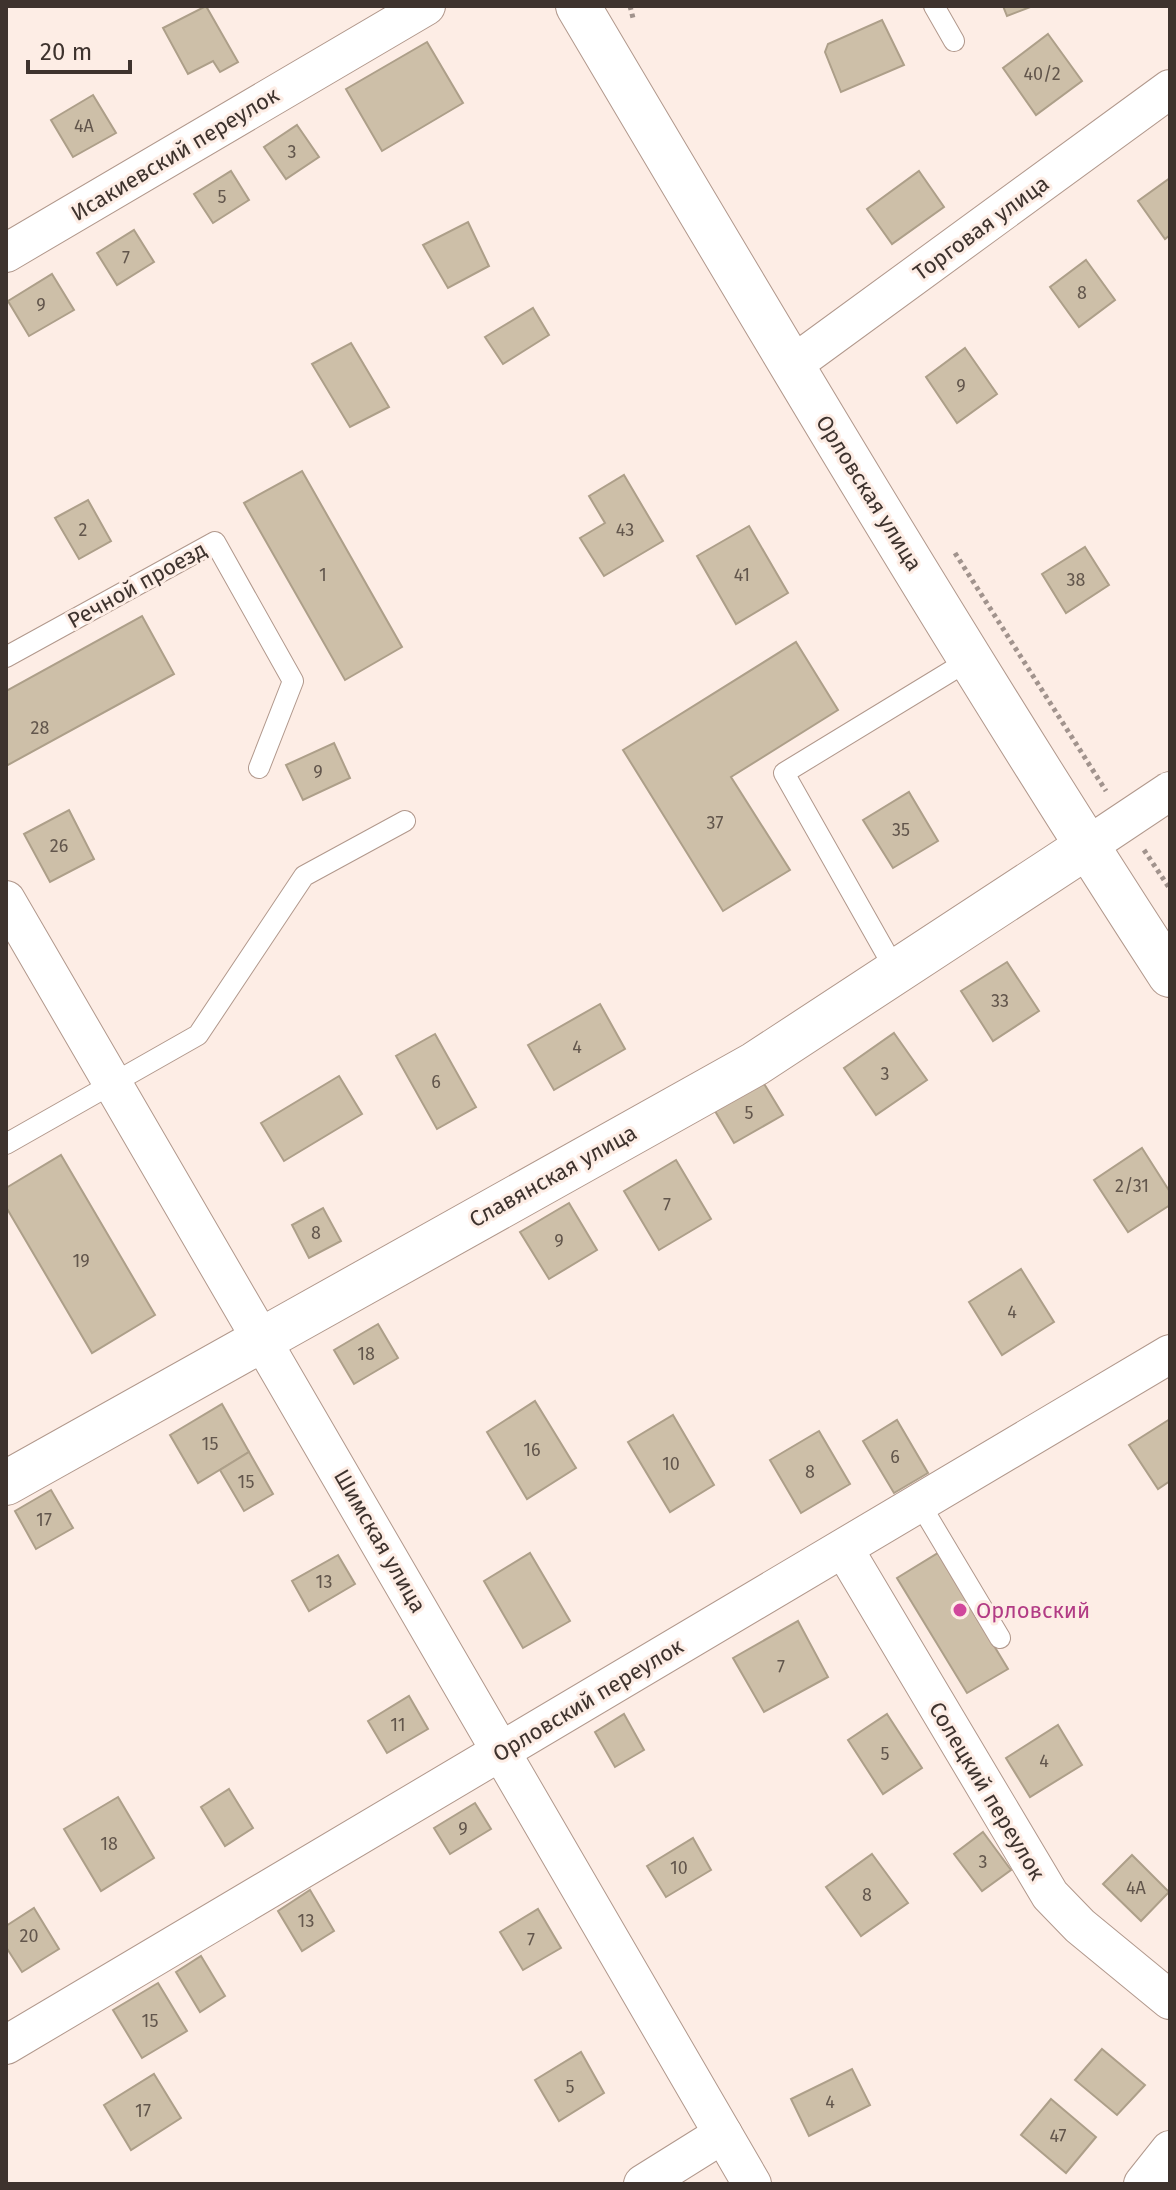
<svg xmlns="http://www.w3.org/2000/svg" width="1176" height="2190" viewBox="0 0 1176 2190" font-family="'Fira Sans',sans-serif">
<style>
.building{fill:#cdbfa8;stroke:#ad9f89;stroke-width:2}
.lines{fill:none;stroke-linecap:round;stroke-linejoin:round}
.service-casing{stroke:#b1988c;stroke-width:22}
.minor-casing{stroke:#b1988c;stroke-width:40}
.tertiary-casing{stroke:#b1988c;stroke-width:46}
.path{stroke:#a1938d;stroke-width:5;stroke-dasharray:4 4;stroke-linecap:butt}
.service{stroke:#fff;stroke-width:20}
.minor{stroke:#fff;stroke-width:38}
.tertiary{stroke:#fff;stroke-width:44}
.hotel-dot{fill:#d1479c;stroke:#fdede5;stroke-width:3}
.labels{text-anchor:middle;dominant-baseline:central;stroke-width:6;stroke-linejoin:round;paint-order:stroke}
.number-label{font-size:18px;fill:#62564c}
.street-label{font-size:22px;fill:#3e332e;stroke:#fdede5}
.hotel-label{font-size:22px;fill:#b23c85;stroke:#fdede5;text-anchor:start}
</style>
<rect width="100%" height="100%" fill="#fdede5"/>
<g class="building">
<polygon points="206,6 238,62 220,72 213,61 188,74 163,28"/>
<polygon points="1003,6 1033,6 1007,16"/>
<polygon points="882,20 904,65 841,92 825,52 828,44"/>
<polygon points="1048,34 1082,81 1036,115 1003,68"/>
<polygon points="427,42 463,103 382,151 346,89"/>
<polygon points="93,95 116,133 73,157 51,120"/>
<polygon points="297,125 319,157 286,179 264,147"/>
<polygon points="231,171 249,200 213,223 194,194"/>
<polygon points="919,171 944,207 892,244 867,209"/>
<polygon points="1170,178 1170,235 1165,239 1138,201"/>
<polygon points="468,222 489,266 448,288 423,245"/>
<polygon points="134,230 154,262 117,285 97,253"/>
<polygon points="1086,260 1115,300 1079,327 1050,287"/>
<polygon points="52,274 74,310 29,336 8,301"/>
<polygon points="533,308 549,335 503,364 485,337"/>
<polygon points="351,343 389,407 350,427 312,364"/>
<polygon points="965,348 997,394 957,423 926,377"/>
<polygon points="302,471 402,647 345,680 244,503"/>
<polygon points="624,475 663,541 604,576 580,538 605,523 589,496"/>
<polygon points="88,500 111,541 79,559 55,518"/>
<polygon points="749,526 788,593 736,624 697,556"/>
<polygon points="1085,547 1109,585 1066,613 1042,574"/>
<polygon points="142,616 174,674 6,766 6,691"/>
<polygon points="796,642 838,710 731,777 790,870 723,911 623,750"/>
<polygon points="334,743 350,778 303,800 286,765"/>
<polygon points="909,792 938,841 893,868 863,820"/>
<polygon points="69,810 94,859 50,882 24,834"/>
<polygon points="1007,962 1039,1011 993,1041 961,991"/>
<polygon points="600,1004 625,1049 554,1090 528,1045"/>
<polygon points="894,1033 927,1080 876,1115 844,1068"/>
<polygon points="435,1034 476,1107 437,1129 396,1056"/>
<polygon points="339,1076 362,1114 284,1161 261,1123"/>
<polygon points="763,1082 783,1115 734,1143 715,1111"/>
<polygon points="1142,1148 1170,1192 1170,1205 1128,1232 1094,1180"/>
<polygon points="61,1155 155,1315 92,1353 6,1207 6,1188"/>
<polygon points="676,1160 711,1219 659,1250 624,1191"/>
<polygon points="569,1203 597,1250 549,1279 520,1232"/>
<polygon points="323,1208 341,1241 309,1258 292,1225"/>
<polygon points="1021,1269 1054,1322 1002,1355 969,1302"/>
<polygon points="378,1324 398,1358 354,1384 334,1350"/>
<polygon points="535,1401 576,1468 527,1499 487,1432"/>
<polygon points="222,1404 249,1452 198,1483 170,1435"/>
<polygon points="673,1415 714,1485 670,1512 628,1442"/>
<polygon points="1170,1419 1170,1481 1158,1489 1129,1445"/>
<polygon points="897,1420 928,1473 894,1493 863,1441"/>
<polygon points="819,1431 850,1484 801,1513 770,1460"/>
<polygon points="249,1452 273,1494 244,1511 220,1470"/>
<polygon points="51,1490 73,1528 36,1549 15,1511"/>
<polygon points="530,1553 570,1621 523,1648 484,1581"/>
<polygon points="938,1553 1008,1669 967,1693 897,1578"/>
<polygon points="338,1555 355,1584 309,1611 292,1581"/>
<polygon points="798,1621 828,1677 764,1712 733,1658"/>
<polygon points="409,1696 428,1729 387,1753 368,1721"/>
<polygon points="624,1714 644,1750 615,1767 595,1732"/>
<polygon points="887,1714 922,1768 883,1794 848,1740"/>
<polygon points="1058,1725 1082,1765 1030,1797 1006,1758"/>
<polygon points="229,1789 253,1828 225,1846 201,1807"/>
<polygon points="118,1797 154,1858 101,1891 64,1829"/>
<polygon points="475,1803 491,1829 450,1854 434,1828"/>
<polygon points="983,1832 1011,1870 982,1891 954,1854"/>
<polygon points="693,1838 711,1870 666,1897 647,1866"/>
<polygon points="872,1854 908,1903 861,1936 826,1887"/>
<polygon points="1132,1855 1169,1892 1141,1921 1103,1884"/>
<polygon points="310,1890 334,1931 302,1951 278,1911"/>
<polygon points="34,1908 59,1949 22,1972 6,1947 6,1926"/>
<polygon points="538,1909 561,1948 523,1970 500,1932"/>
<polygon points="201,1956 225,1996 200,2012 176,1972"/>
<polygon points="158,1983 187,2031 142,2058 113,2010"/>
<polygon points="1102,2049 1145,2085 1117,2115 1075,2080"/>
<polygon points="581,2052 604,2093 559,2121 535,2080"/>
<polygon points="852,2069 870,2105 809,2136 791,2099"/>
<polygon points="154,2074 181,2118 131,2150 104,2105"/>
<polygon points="1051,2099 1096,2137 1066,2173 1021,2135"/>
</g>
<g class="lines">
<g class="service-casing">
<g id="service">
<polyline points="934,6 954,41"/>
<polyline points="6,657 215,542 293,681 259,768"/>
<polyline points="896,971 784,773 971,659"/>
<polyline points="6,1144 198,1035 304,876 405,821"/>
<polyline points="920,1504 1000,1638"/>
</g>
</g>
<g class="minor-casing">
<g id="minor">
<polyline points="6,253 426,6"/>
<polyline points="791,366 1170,89"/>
<polyline points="1086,847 1170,791"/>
<polyline points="6,900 752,2184"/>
<polyline points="844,1549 1050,1895 1080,1926 1170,2000"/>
<polyline points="6,2045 1170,1354"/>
<polyline points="643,2184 723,2134"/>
<polyline points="1143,2184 1170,2150"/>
</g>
</g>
<g class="tertiary-casing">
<g id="tertiary">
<path d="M578,6C771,332 964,658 1170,975"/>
<polyline points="6,1483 755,1064 1086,847"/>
</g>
</g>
<g class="path">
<polyline points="630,6 633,18"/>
<polyline points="955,553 1106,791"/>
<polyline points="1144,850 1170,889"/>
</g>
<use href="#service" class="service"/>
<use href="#minor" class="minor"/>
<use href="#tertiary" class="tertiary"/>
</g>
<circle class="hotel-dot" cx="960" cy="1610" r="8"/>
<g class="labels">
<g class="number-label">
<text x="1042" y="74">40/2</text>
<text x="84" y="126">4А</text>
<text x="292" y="152">3</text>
<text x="222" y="197">5</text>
<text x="126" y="258">7</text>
<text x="1082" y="293">8</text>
<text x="41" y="305">9</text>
<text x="961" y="386">9</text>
<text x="83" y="530">2</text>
<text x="625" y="530">43</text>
<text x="323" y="575">1</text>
<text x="742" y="575">41</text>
<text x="1076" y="580">38</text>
<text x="40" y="728">28</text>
<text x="318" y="772">9</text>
<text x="715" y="823">37</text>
<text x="901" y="830">35</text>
<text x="59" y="846">26</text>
<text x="1000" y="1001">33</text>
<text x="577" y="1047">4</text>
<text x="885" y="1074">3</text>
<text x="436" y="1082">6</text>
<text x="749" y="1113">5</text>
<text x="1132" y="1186">2/31</text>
<text x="667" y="1205">7</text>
<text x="316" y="1233">8</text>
<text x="559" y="1241">9</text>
<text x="81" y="1261">19</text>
<text x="1012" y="1312">4</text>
<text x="366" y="1354">18</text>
<text x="210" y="1444">15</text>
<text x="532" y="1450">16</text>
<text x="895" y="1457">6</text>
<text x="671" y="1464">10</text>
<text x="810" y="1472">8</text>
<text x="246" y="1482">15</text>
<text x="44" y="1520">17</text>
<text x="324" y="1582">13</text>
<text x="781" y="1667">7</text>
<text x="398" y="1725">11</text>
<text x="885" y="1754">5</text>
<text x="1044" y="1761">4</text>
<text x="463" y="1829">9</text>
<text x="109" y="1844">18</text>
<text x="983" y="1862">3</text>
<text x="679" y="1868">10</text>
<text x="1136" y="1888">4А</text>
<text x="867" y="1895">8</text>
<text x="306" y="1921">13</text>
<text x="29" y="1936">20</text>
<text x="531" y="1940">7</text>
<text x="150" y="2021">15</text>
<text x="570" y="2087">5</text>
<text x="830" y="2102">4</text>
<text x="143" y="2111">17</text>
<text x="1058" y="2136">47</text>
</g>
<g class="street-label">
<text transform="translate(175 154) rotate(-31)">Исакиевский переулок</text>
<text transform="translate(981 228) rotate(-36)">Торговая улица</text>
<text transform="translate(869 493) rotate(58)">Орловская улица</text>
<text transform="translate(137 585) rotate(-29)">Речной проезд</text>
<text transform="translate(553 1176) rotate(-29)">Славянская улица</text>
<text transform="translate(380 1541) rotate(60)">Шимская улица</text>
<text transform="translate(588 1700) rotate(-31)">Орловский переулок</text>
<text transform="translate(987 1791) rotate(59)">Солецкий переулок</text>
</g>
<g class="hotel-label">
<text x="976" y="1610">Орловский</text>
</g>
</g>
<rect width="1176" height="2190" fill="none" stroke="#3e332e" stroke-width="16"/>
<path d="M28 60v12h102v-12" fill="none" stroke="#3e332e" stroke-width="4"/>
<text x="40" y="60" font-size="24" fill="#3e332e" stroke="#fdede5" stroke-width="6" paint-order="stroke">20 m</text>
</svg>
